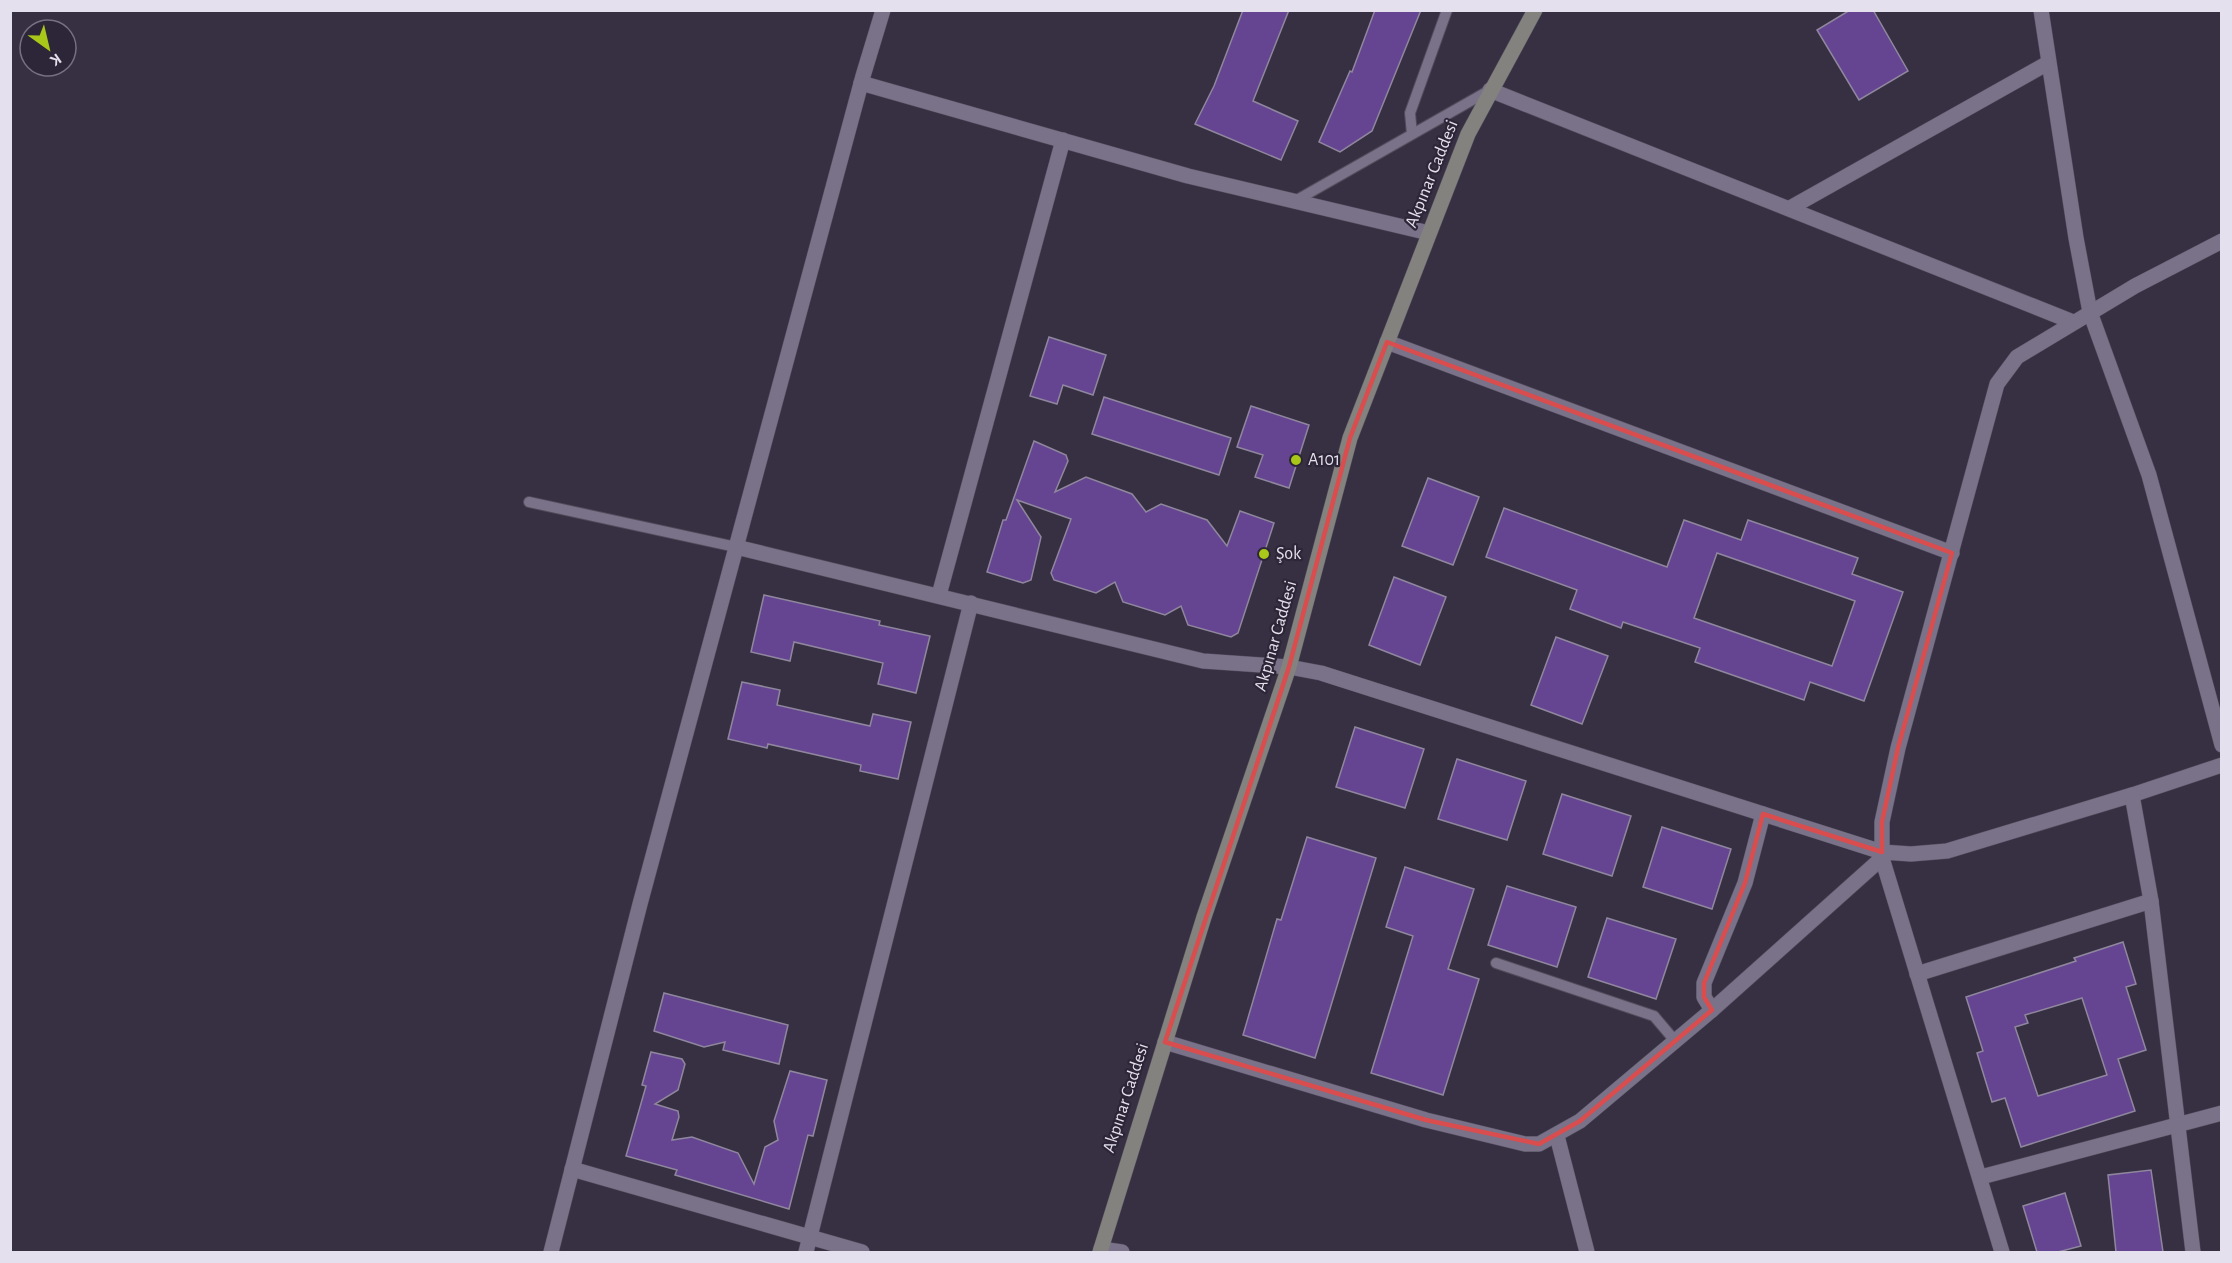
<svg xmlns="http://www.w3.org/2000/svg" width="2232" height="1263" viewBox="0 0 2232 1263" font-family="'Alegreya Sans',sans-serif">
<style>
.building{fill:#654591;stroke:#8f879e;stroke-width:1.5;fill-rule:evenodd}
.lines{fill:none;stroke-linecap:round;stroke-linejoin:round}
.lane-casing{stroke:#524c5c;stroke-width:12}
.street-casing{stroke:#524c5c;stroke-width:16}
.secondary-casing{stroke:#524c5c;stroke-width:16}
.lane{stroke:#7a7288;stroke-width:10}
.street{stroke:#7a7288;stroke-width:15}
.secondary{stroke:#83827e;stroke-width:15}
.marked{fill:none;stroke:#d94d4f;stroke-width:4.5;stroke-linejoin:round}
.poi-dot{fill:#a9c719;stroke:#2d2638;stroke-width:2}
.labels{text-anchor:middle;dominant-baseline:central;stroke-width:4.5;stroke-linejoin:round;paint-order:stroke}
.street-label{font-size:18px;fill:#e5e0ed;stroke:#2d2638}
.poi-label{font-size:18px;fill:#e5e0ed;stroke:#2d2638;text-anchor:start}
</style>
<rect width="100%" height="100%" fill="#373043"/>
<g class="building">
<polygon points="1243,10 1289,10 1253,101 1298,121 1281,160 1195,124 1214,86"/>
<polygon points="1375,10 1421,10 1372,131 1340,152 1319,142 1350,71 1352,72"/>
<polygon points="1850,10 1873,10 1908,71 1859,100 1817,30"/>
<polygon points="1049,337 1106,355 1093,395 1063,385 1057,404 1030,396"/>
<polygon points="1104,397 1231,438 1219,475 1092,434"/>
<polygon points="1251,406 1309,425 1289,488 1255,477 1263,455 1237,447"/>
<polygon points="1034,441 1066,455 1068,461 1055,492 1086,477 1132,494 1146,512 1161,504 1207,520 1227,546 1240,511 1274,523 1238,633 1231,637 1188,625 1181,606 1165,615 1123,602 1115,582 1096,593 1054,580 1051,573 1071,519 1017,500 1041,537 1031,580 1023,583 987,572 1003,520 1006,520"/>
<polygon points="1428,478 1479,497 1453,565 1402,546"/>
<path d="M1504,508L1667,567L1684,520L1741,540L1748,520L1858,558L1852,574L1903,592L1864,701L1810,682L1804,700L1695,662L1700,648L1623,622L1621,628L1570,609L1577,590L1486,557ZM1717,553L1855,601L1832,666L1694,618Z"/>
<polygon points="1394,577 1446,597 1420,665 1369,645"/>
<polygon points="764,595 880,621 879,625 930,636 916,693 878,684 883,663 794,642 790,661 751,652"/>
<polygon points="1556,637 1608,656 1582,724 1531,705"/>
<polygon points="742,682 780,690 777,705 870,726 873,714 911,722 898,779 860,771 861,765 768,744 767,748 728,739"/>
<polygon points="1355,727 1424,749 1405,808 1336,787"/>
<polygon points="1457,759 1526,781 1507,840 1438,819"/>
<polygon points="1562,794 1631,816 1612,876 1543,854"/>
<polygon points="1662,827 1731,849 1712,909 1643,887"/>
<polygon points="1307,837 1376,858 1315,1058 1243,1035 1277,919 1281,920"/>
<polygon points="1405,867 1474,889 1448,969 1479,979 1443,1095 1371,1073 1413,936 1386,927"/>
<polygon points="1507,886 1576,907 1557,967 1488,945"/>
<polygon points="1607,918 1676,939 1656,999 1588,977"/>
<path d="M2123,942L2136,984L2126,987L2146,1050L2118,1059L2135,1111L2021,1147L2005,1098L1992,1102L1977,1053L1983,1051L1966,997L2076,961L2074,958ZM2082,998L2107,1075L2038,1096L2015,1027L2028,1023L2025,1015Z"/>
<polygon points="664,993 788,1025 779,1064 723,1050 725,1042 704,1047 654,1031"/>
<polygon points="651,1052 682,1059 685,1064 678,1090 655,1104 678,1111 679,1117 672,1140 692,1137 738,1153 754,1184 765,1147 778,1140 774,1121 790,1071 827,1080 813,1136 808,1135 789,1209 675,1175 677,1170 626,1156 646,1086 642,1085"/>
<polygon points="2151,1170 2163,1252 2116,1252 2108,1175"/>
<polygon points="2065,1193 2081,1246 2058,1252 2037,1252 2023,1206"/>
</g>
<g class="lines">
<g class="lane-casing">
<g id="lane">
<polyline points="1412,134 1410,113 1447,10"/>
<polyline points="1295,201 1490,90"/>
<polyline points="529,502 736,547"/>
<polyline points="1496,963 1654,1016 1676,1042"/>
</g>
</g>
<g class="street-casing">
<g id="street">
<polyline points="2041,10 2076,238 2090,312 2149,475 2222,745"/>
<polyline points="861,83 1188,176 1429,233"/>
<polyline points="1490,90 2073,322"/>
<polyline points="1790,208 2048,63"/>
<polyline points="1387,342 1952,553"/>
<polyline points="736,547 1203,661 1289,667 1321,673 1882,852 1911,854 1947,851 2132,795 2222,765"/>
<polyline points="939,595 1063,140"/>
<polyline points="2132,795 2151,901 2193,1252"/>
<polyline points="1917,974 2151,901"/>
<polyline points="1712,1010 1704,997 1704,983 1745,883 1763,814"/>
<polyline points="1165,1042 1426,1120 1525,1144 1539,1144 1580,1121 1712,1010 1882,858"/>
<polyline points="1557,1136 1587,1252"/>
<polyline points="572,1169 862,1252"/>
<polyline points="1981,1177 2222,1113"/>
<polyline points="1101,1249 1122,1252"/>
<polyline points="551,1252 640,904 863,76 883,10"/>
<polyline points="806,1252 971,603"/>
<polyline points="2002,1252 1882,858 1882,822 1898,748 1997,384 2017,357 2135,286 2222,241"/>
</g>
</g>
<g class="secondary-casing">
<polyline id="secondary" points="1100,1252 1204,917 1289,667 1350,438 1468,134 1535,10"/>
</g>
<use href="#lane" class="lane"/>
<use href="#street" class="street"/>
<use href="#secondary" class="secondary"/>
</g>
<path class="marked" d="M1387,342L1952,553L1898,748L1882,822V852L1763,814L1745,883L1704,983V997L1712,1010L1580,1121L1539,1144L1426,1120L1165,1042L1289,667L1350,438Z"/>
<g class="poi-dot">
<circle cx="1296" cy="460" r="6"/>
<circle cx="1264" cy="554" r="6"/>
</g>
<g class="labels">
<g class="street-label">
<text transform="translate(1432 174) rotate(-68)">Akpınar Caddesi</text>
<text transform="translate(1276 636) rotate(-74)">Akpınar Caddesi</text>
<text transform="translate(1126 1098) rotate(-72)">Akpınar Caddesi</text>
</g>
<g class="poi-label">
<text x="1308" y="460">A101</text>
<text x="1276" y="554">Şok</text>
</g>
</g>
<rect width="2232" height="1263" fill="none" stroke="#e5e0ed" stroke-width="24"/>
<g transform="translate(48 48) rotate(146)"><circle r="28" fill="#2d2638" stroke="#777080" stroke-width="1.5"/>
<path d="M0-4.5L10 22L0 15L-10 22Z" fill="#a9c719"/>
<text y="-9" font-size="16" font-weight="bold" text-anchor="middle" fill="#e5e0ed">K</text>
</g>
</svg>
